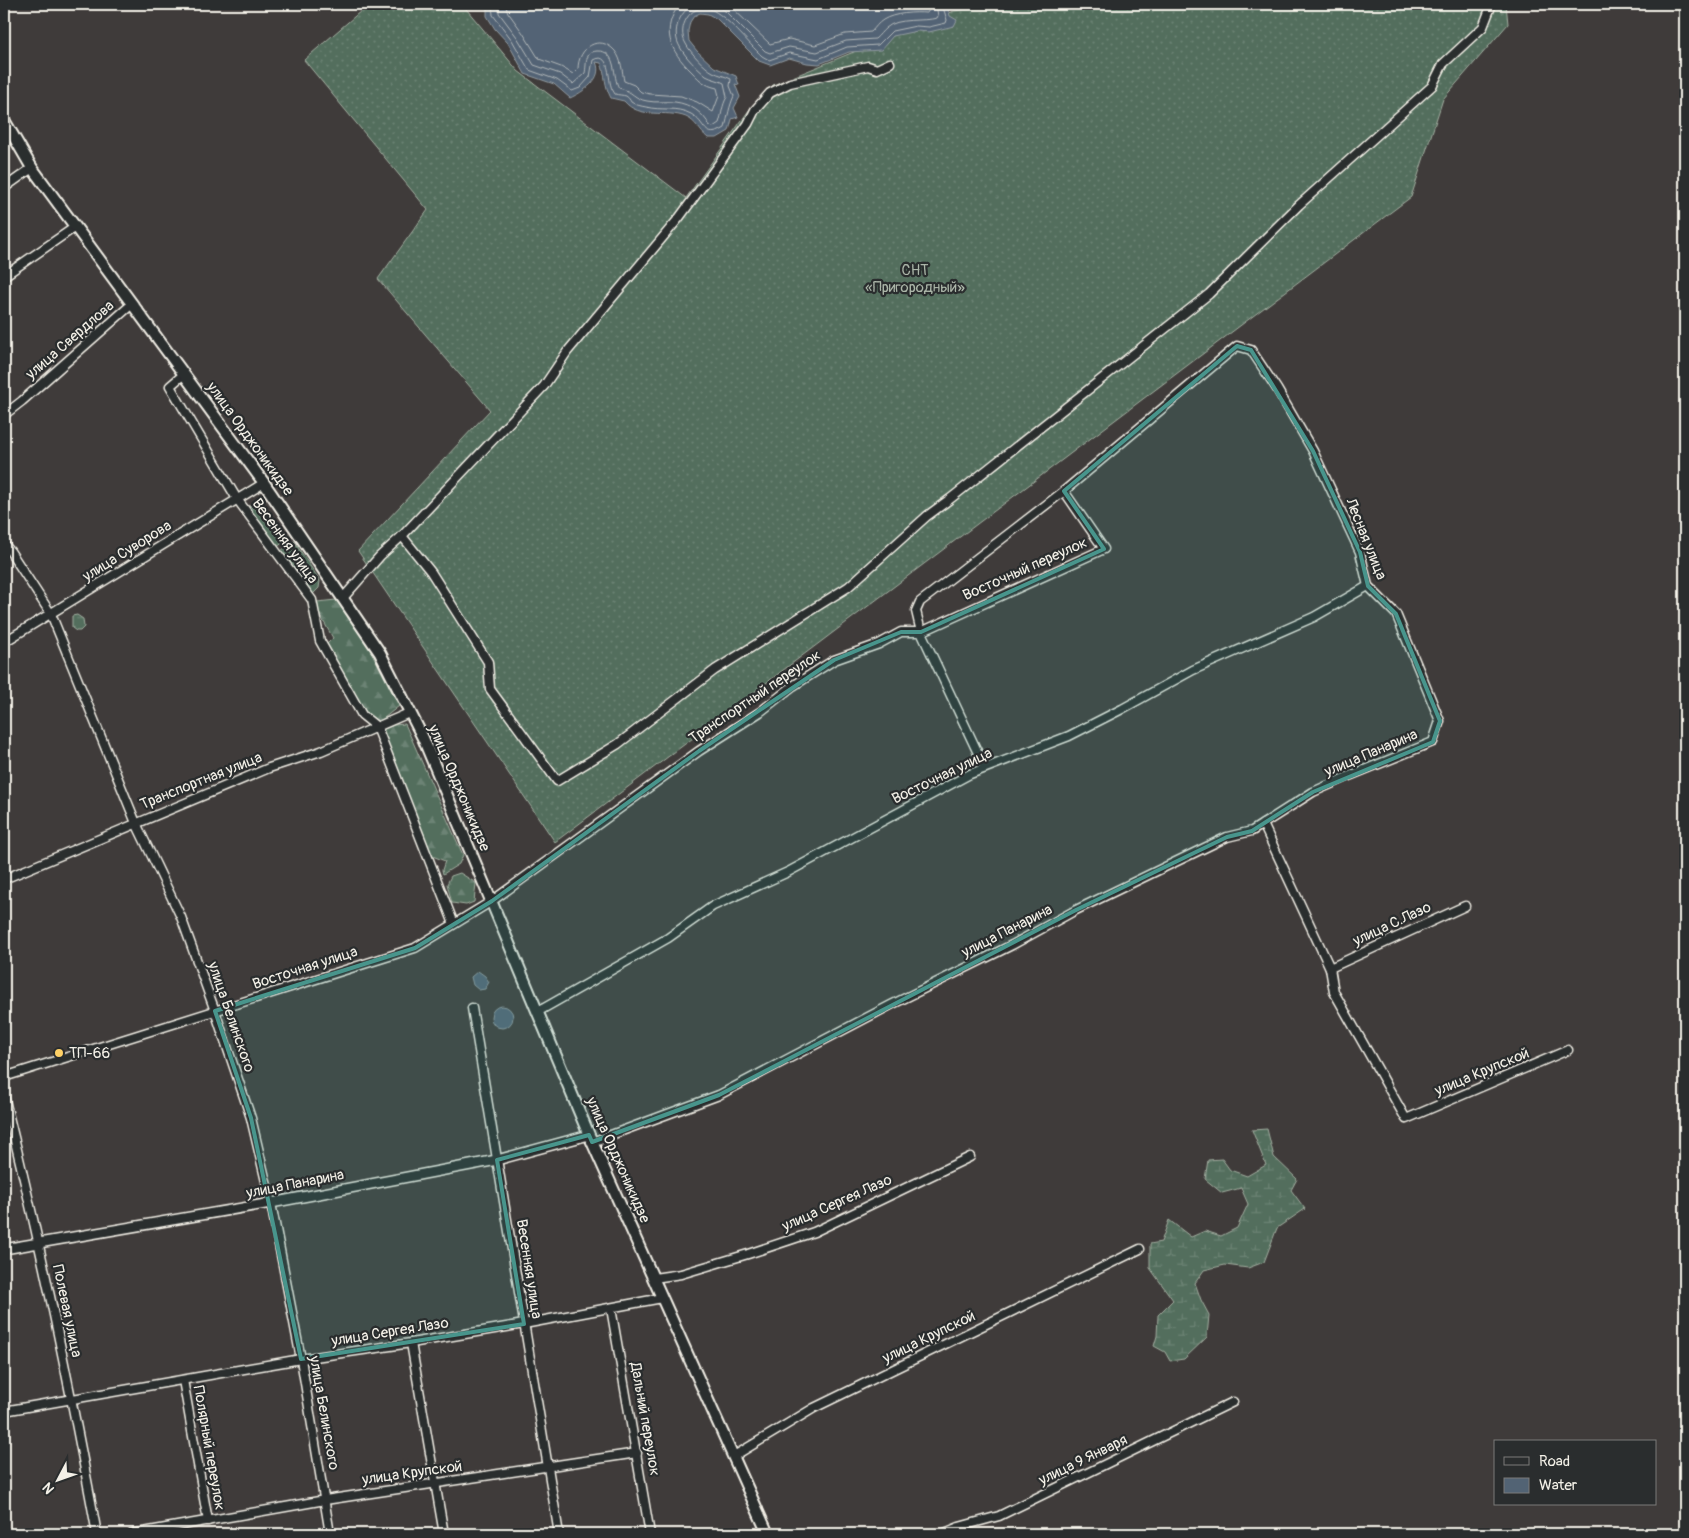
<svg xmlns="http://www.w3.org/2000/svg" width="1689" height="1538" viewBox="0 0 1689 1538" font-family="Pangolin,sans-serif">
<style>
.forest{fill:url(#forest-firs);stroke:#a4b0a2}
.wetland{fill:url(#wetland-marsh);stroke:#a4b0a2}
.garden{fill:url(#garden-dots);stroke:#a4b0a2}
.water{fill:#526374;stroke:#939ca2}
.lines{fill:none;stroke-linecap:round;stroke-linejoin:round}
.shore{stroke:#b3b8ba;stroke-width:1}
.minor-casing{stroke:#f4f1e8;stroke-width:11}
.tertiary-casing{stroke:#f4f1e8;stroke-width:12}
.secondary-casing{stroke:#f4f1e8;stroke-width:14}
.minor{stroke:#2a2d2e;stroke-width:8}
.tertiary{stroke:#2a2d2e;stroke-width:9}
.secondary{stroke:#2a2d2e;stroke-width:10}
.marked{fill:#48958c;fill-opacity:0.2;stroke:#48958c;stroke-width:4;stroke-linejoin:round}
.poi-dot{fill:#ffd166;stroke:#2a2d2e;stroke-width:2}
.labels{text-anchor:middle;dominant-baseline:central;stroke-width:4.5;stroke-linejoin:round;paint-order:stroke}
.park-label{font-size:15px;fill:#acb6a9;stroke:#2a2d2e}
.street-label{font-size:15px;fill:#f4f1e8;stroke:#2a2d2e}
.poi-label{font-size:15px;fill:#f4f1e8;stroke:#2a2d2e;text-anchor:start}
</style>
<defs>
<pattern id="forest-firs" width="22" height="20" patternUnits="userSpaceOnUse" patternTransform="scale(1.25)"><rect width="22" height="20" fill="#536e5d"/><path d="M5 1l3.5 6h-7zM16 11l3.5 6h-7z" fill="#6c8374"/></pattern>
<pattern id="wetland-marsh" width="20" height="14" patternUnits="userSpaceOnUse" patternTransform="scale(1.25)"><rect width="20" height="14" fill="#536e5d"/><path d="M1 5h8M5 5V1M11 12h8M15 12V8" fill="none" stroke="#6c8374"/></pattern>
<pattern id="garden-dots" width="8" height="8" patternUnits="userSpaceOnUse" patternTransform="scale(1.25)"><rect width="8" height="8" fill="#536e5d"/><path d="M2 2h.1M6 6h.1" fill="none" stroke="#6c8374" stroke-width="1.8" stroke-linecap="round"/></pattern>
</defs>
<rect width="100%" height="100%" fill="#3f3b3a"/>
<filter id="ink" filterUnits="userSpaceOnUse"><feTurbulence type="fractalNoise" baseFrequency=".02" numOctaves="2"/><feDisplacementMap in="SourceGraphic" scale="10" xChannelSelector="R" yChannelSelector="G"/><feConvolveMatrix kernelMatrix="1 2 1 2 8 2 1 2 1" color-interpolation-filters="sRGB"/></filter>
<g filter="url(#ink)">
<g class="forest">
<path d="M257,503L270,512L268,522C276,531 283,529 291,537L277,547L247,507Z"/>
<polygon points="294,541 320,581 319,588 313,594 281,551"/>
<polygon points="336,600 370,649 399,706 379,722 366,713 326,645 333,638 317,610 317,602"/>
<polygon points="405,724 463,855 459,864 443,874 442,870 445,861 430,855 382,730 394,725"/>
<polygon points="460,873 476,883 474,902 466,905 452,903 447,884 451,876"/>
</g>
<g class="wetland">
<polygon points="77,615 83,619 84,627 80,631 76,631 72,628 72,616"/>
<polygon points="1267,1129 1274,1157 1297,1179 1291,1190 1305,1209 1277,1228 1264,1262 1248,1268 1225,1265 1204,1270 1195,1283 1201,1300 1209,1315 1207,1337 1184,1359 1170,1361 1165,1352 1154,1346 1157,1336 1158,1315 1173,1300 1150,1268 1150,1244 1161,1242 1169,1220 1191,1237 1205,1231 1221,1236 1237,1228 1248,1204 1241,1188 1222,1193 1205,1179 1208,1160 1222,1159 1230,1170 1247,1176 1266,1165 1252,1130"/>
</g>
<polygon class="garden" points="369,4 462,4 518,71 686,198 752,106 773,85 954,11 1005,4 1506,4 1508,24 1443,99 1411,197 555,842 358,551 490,410 378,279 428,210 304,60"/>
<g class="water">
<path d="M487,4H947L950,16L957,20L954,26L929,32L917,31L893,36L881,50L849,52L819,64L807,63L789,58L770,65L759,61L717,19L708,14L700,13L694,16L690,22L688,31L689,41L697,51L714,67L736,76L739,85L735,84L740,97L734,108L738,117L732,119L729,131L717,138H708C699,131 697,122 686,117C665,109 640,120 624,101L611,98C604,85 606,76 601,63L596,62C604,79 583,92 570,98L554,84L525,74L508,43L495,29L487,16Z"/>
<polygon points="478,971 485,976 489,982 485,989 479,990 473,985 471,977"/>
<circle cx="502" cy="1017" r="11"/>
</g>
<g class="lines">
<g class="shore">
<path d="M492,4L493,15L512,40L529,70L557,80L572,91L580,88L590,77L593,60C610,51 608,77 611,86C611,88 614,92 615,94C618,95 623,95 626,96C629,98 630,100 631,102C635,105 641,106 646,107C661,111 676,106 691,114C707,123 703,141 725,128C728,116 729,107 734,96L730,86L731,79C725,76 719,75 713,72C705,68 690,52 686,44C676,28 690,3 710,9C726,15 749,44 762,56L769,60L789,53L818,59L847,47L878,45L892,31L916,26L929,27L946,23L947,20L942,4"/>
<path d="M499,4V13L517,37L534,65L560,74L573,84L585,73C587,64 584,52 597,51C618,50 612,77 619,88C633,91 634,99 647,101C656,103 666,101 675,102C691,104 703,113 710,126L713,127L719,123C722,114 722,105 727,97L724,83C719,80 711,79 706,76C697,68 686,58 680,47C671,32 679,12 694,4"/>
<path d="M506,4L507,11L523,33L539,59L561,67L573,74L578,69C578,48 599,33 615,51C622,60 622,71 624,81L634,85L641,92L650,94L681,96L697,102L713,112L719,96L717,88C713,87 709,86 706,84C700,81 696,76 691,71C670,51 660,29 680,4"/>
<path d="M712,4L725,11L765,51L770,53L789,47L817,52L846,41L875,39C879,36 882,31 886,28C898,17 923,22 937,18L938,16L936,4"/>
<path d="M728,4L770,44L789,39L815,45L845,34L871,32C875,28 878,23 883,20C894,13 914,12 927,13L929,10L928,4"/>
</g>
<g class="minor-casing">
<g id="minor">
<polyline points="4,188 32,168"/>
<polyline points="4,276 75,227"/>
<polyline points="184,374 170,386 237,499 312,600 320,641 362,715 377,727 454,924"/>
<polyline points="4,415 22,401 132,304"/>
<polyline points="402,536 431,572 488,662 490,689 557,781 618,744 715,670 848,587 927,516 950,499 1209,294 1299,205 1432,86 1443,64 1483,27 1492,4"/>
<polyline points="4,544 10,551 51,614 136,823 181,917 215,1011 251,1118 271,1203 301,1359 330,1534"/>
<polyline points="343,598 380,556 402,536 544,386 567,352 679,218 748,124 755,110 770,93 790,83 868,66 877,69 890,63"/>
<polyline points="4,642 264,483"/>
<polyline points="1263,824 1330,968 1334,992 1406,1119 1568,1050"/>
<polyline points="4,879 269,768 321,751 409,713"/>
<polyline points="1330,968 1465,906"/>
<polyline points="472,1008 559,1534"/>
<polyline points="539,1011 668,938 713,906 788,872 970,774 1069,736 1122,709 1193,670 1314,617 1368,586"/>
<polyline points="4,1077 415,948 492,901 699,751 760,712 793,686 834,660 879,644 901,632 921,632 916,611 920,602 1064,491"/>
<path d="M4,1096C40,1241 70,1387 97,1534"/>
<polyline points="592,1142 719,1095 891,1005 1012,945 1076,910 1227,837 1252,831 1313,792 1347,777 1433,742 1440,721 1396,614 1368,586 1360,552 1313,451 1277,389 1251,350 1237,346 1064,491 1104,549 921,632 985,768"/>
<polyline points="654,1278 681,1274 748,1254 814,1232 970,1157"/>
<polyline points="611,1308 650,1534"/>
<polyline points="411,1343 444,1534"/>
<polyline points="183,1380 208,1521"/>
<polyline points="4,1411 301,1359 411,1343 524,1324 662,1298"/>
<polyline points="734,1456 814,1408 1140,1249"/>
<polyline points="132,1534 325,1500 637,1453"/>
<polyline points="942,1534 959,1527 999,1516 1233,1402"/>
</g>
</g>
<g class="tertiary-casing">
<polyline id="tertiary" points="4,1249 271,1203 497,1160 589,1135"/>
</g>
<g class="secondary-casing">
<polyline id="secondary" points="4,120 32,168 264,483 380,653 423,738 589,1135 768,1534"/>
</g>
<use href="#minor" class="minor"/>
<use href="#tertiary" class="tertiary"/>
<use href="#secondary" class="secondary"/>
</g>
</g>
<path class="marked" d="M1237,346L1251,350L1313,451L1360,552L1368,586L1396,614L1440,721L1433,742L1313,792L1252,831L1227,837L1076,910L719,1095L592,1142L589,1135L497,1160L524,1324L301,1359L251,1118L215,1011L415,948L492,901L699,751L834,660L901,632H921L1104,549L1064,491Z"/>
<circle class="poi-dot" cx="59" cy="1053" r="5"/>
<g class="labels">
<g class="park-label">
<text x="915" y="270">СНТ<tspan x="915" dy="17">«Пригородный»</tspan></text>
</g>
<g class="street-label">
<text transform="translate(70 340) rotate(-41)">улица Свердлова</text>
<text transform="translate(250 439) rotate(54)">улица Орджоникидзе</text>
<text transform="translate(1366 539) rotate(68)">Лесная улица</text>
<text transform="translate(285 541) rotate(54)">Весенняя улица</text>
<text transform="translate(127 551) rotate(-32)">улица Суворова</text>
<text transform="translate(1025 569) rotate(-24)">Восточный переулок</text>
<text transform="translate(755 697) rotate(-34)">Транспортный переулок</text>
<text transform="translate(1371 753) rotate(-23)">улица Панарина</text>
<text transform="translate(942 776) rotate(-26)">Восточная улица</text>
<text transform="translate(201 781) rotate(-22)">Транспортная улица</text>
<text transform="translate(459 788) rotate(67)">улица Орджоникидзе</text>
<text transform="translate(1392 924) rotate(-25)">улица С.Лазо</text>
<text transform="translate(1007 931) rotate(-27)">улица Панарина</text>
<text transform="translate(305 968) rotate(-18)">Восточная улица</text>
<text transform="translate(231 1017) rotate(71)">улица Белинского</text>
<text transform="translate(1482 1072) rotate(-23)">улица Крупской</text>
<text transform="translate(618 1160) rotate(66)">улица Орджоникидзе</text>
<text transform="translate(295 1184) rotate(-11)">улица Панарина</text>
<text transform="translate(837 1203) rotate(-24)">улица Сергея Лазо</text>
<text transform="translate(529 1269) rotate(81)">Весенняя улица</text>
<text transform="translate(67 1311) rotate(78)">Полевая улица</text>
<text transform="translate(390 1332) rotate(-9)">улица Сергея Лазо</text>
<text transform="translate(929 1337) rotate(-26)">улица Крупской</text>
<text transform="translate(324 1413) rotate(80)">улица Белинского</text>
<text transform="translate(645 1419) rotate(80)">Дальний переулок</text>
<text transform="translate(209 1448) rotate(80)">Полярный переулок</text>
<text transform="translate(1083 1460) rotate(-26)">улица 9 Января</text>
<text transform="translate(412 1473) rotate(-8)">улица Крупской</text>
</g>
<g class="poi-label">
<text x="69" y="1053">ТП-66</text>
</g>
</g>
<rect width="1689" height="1538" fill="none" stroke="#2a2d2e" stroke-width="20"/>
<rect x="10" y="10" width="1669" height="1518" fill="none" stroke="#f4f1e8" stroke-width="2" filter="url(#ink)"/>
<rect x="1494" y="1440" width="162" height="65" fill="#2a2d2e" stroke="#7b7b78"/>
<rect x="1504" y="1457" width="25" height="8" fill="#2a2d2e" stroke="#7b7b78"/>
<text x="1539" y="1466" font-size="15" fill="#f4f1e8">Road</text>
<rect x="1504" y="1478" width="25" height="15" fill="#526374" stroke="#7b7b78"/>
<text x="1539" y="1490" font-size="15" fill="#f4f1e8">Water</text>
<g transform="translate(58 1480) rotate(229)" stroke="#2a2d2e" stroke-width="4" paint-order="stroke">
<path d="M0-4L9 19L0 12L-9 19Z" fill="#f4f1e8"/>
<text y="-8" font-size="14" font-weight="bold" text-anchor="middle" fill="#f4f1e8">N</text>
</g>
</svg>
